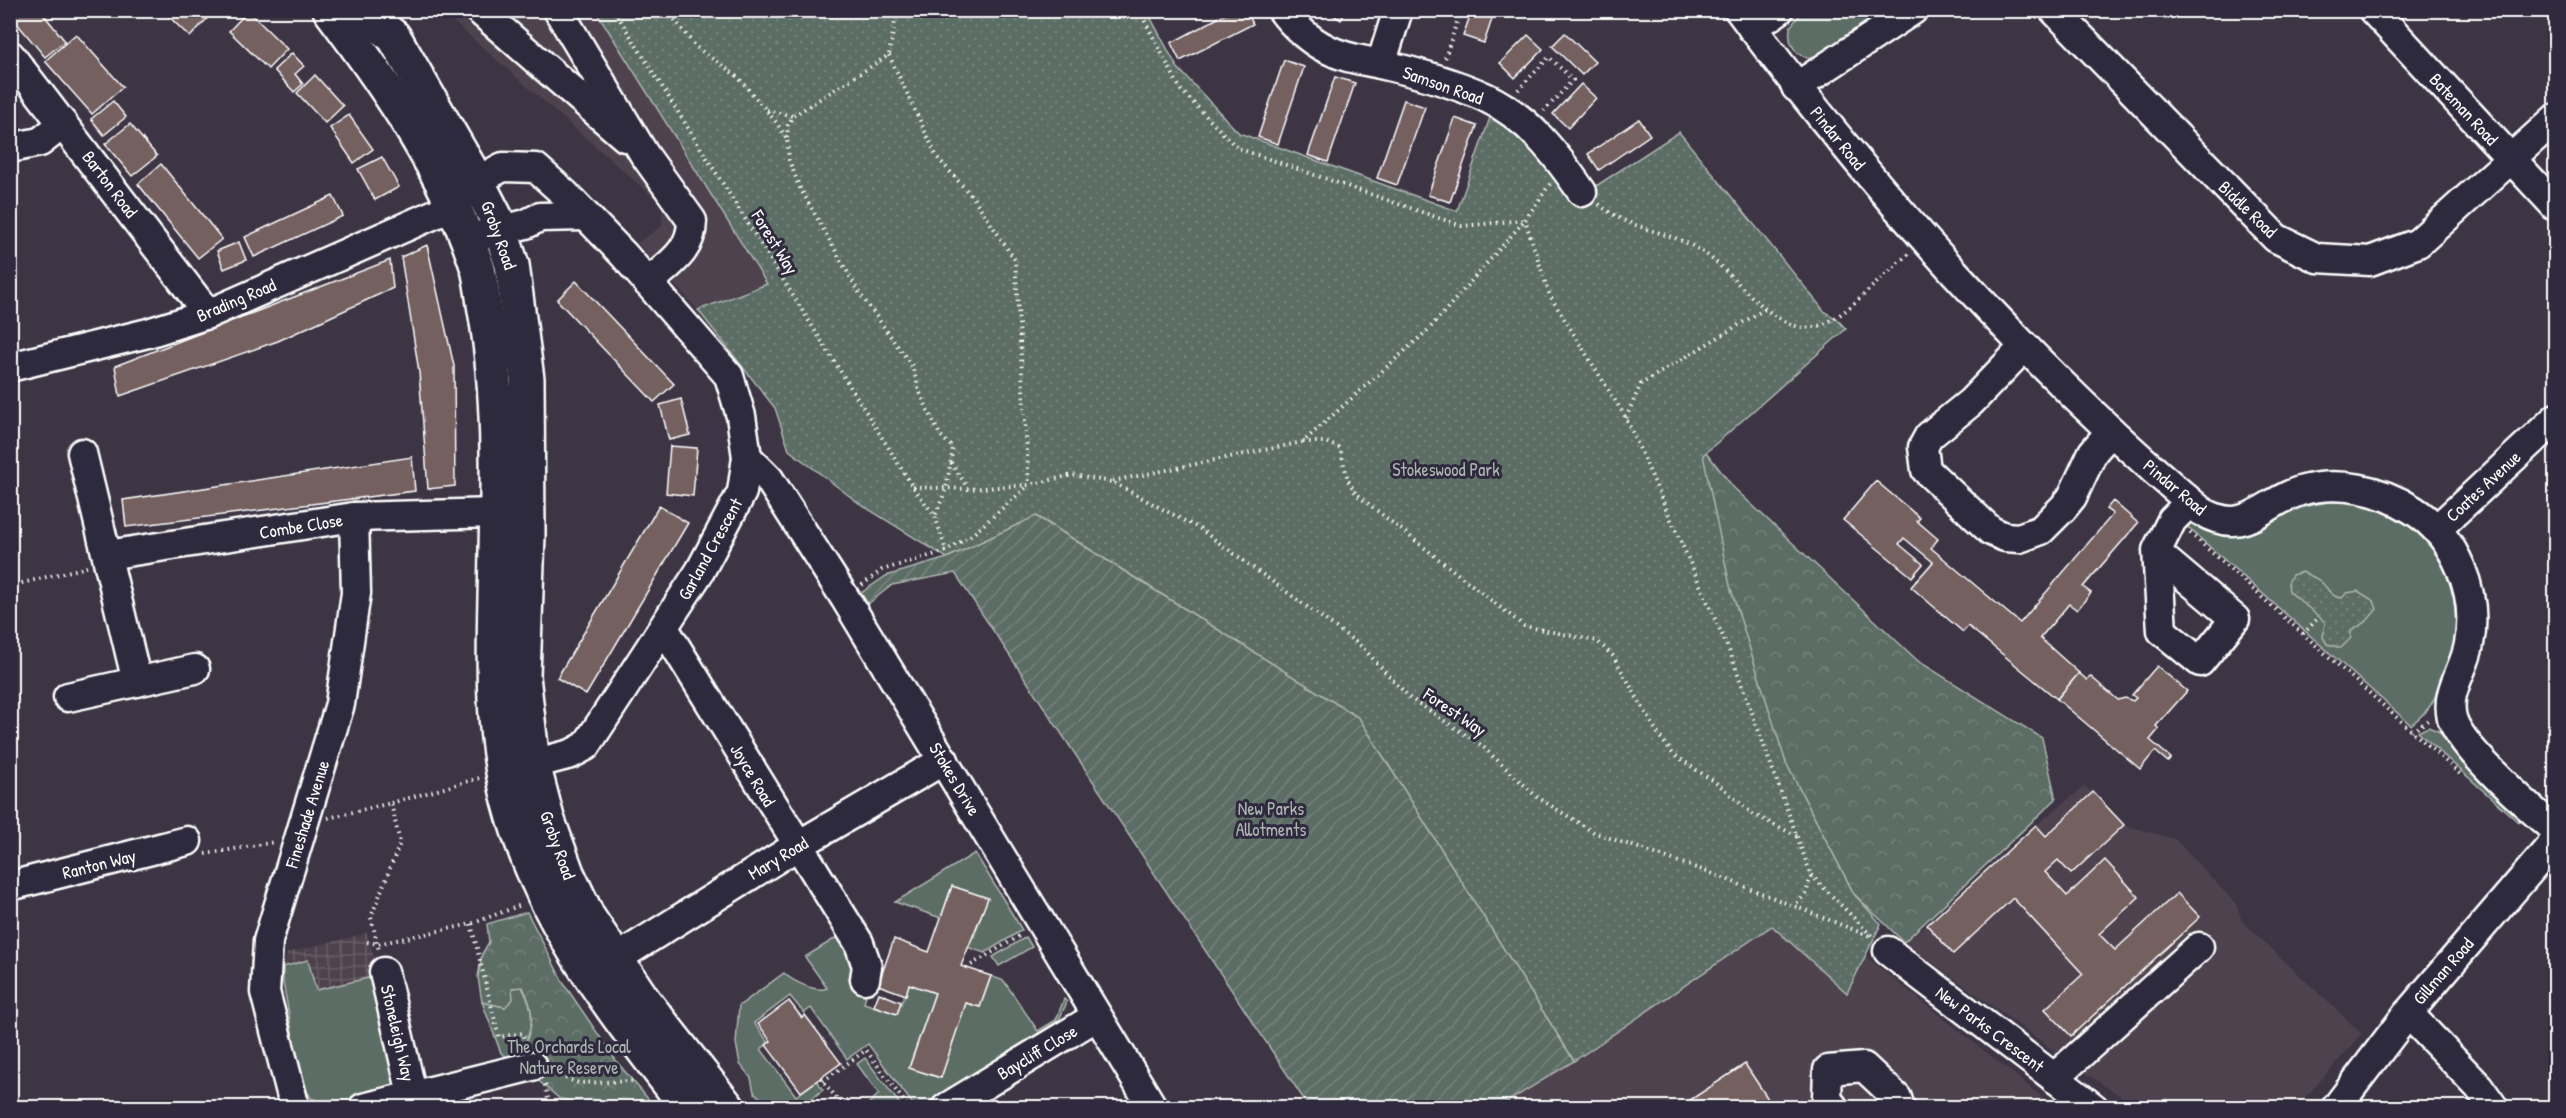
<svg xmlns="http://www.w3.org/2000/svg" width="2566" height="1118" viewBox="0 0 2566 1118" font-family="'Patrick Hand',sans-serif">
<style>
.built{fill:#4e424d}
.industrial{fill:url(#industrial-grid)}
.grass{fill:#5c6d65;stroke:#aeb6b2;stroke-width:1.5}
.forest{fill:url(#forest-crowns);stroke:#aeb6b2;stroke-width:1.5}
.park{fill:url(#park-dots);stroke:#aeb6b2;stroke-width:1.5}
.garden{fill:url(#garden-furrows);stroke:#aeb6b2;stroke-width:1.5}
.building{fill:#746161;stroke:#fff;stroke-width:1.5}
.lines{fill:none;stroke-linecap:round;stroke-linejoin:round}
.minor-casing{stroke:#fff;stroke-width:33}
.major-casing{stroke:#fff;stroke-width:38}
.path{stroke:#fff;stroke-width:4;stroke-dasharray:1.5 4.5;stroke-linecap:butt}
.minor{stroke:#2f2a3d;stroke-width:28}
.major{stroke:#2f2a3d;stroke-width:33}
.labels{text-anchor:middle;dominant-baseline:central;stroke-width:6;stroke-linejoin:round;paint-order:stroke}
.street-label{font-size:18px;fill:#fff;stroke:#2f2a3d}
.park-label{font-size:18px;fill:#aeb6b2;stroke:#2f2a3d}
</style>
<defs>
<pattern id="industrial-grid" width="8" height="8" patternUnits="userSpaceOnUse" patternTransform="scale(1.5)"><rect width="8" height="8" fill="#4e424d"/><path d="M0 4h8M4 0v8" fill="none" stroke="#695e68"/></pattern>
<pattern id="forest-crowns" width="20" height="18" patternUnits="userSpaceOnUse" patternTransform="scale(1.5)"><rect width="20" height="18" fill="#5c6d65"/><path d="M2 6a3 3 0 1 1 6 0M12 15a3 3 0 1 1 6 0" fill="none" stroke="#74837c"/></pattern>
<pattern id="park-dots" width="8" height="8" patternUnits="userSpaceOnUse" patternTransform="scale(1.5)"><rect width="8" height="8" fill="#5c6d65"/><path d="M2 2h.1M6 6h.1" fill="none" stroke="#74837c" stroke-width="1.8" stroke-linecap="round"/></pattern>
<pattern id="garden-furrows" width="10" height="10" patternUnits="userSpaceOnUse" patternTransform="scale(1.5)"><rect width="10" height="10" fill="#5c6d65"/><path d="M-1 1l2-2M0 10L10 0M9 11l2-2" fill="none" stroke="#74837c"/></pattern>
</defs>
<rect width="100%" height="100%" fill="#3d3544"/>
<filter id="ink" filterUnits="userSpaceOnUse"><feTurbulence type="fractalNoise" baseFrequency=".0167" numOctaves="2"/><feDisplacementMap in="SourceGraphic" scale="12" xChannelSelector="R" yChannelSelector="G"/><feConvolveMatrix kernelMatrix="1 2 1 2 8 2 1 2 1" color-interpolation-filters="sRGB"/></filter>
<g filter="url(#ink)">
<g class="built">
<polygon points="441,11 596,11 767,285 698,310 637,243 662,226 662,205"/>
<polygon points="2085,786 2124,825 2175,839 2236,904 2242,921 2362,1034 2297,1107 2137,1107 2075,1066 1904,942 1927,925 2036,825"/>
<polygon points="1772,926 1847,992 1865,956 2055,1107 1499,1108 1574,1061"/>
</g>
<polygon class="industrial" points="367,933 379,975 315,990 308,960 283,967 287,953"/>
<g class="grass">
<path d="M1803,11H1896L1819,60C1798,59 1787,47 1790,27Z"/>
<path d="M2343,501C2352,502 2361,503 2370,505C2445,524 2474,611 2444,677C2432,702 2435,705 2411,725L2184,524L2191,522C2233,549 2248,529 2287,513C2306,505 2323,502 2343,501Z"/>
<polygon points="2428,727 2438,731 2521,818 2518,822 2418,732"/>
<polygon points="975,853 1022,930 985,953 967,947 971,936 974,937 987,898 952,886 941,918 895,902"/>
<path d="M844,933L852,964L849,980L868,987L864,1003L897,1014L909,984L935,993L909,1067L940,1078L966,1003L980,1007L991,976L1004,981L1038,1031L1056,1020L1064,999L1067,1002L1058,1022L922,1108L915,1107L868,1044L847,1059L811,1008L804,1013L790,996L754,1023L769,1043L761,1049L796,1096L817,1081L823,1090L800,1107H770L754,1092L751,1078L740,1064L736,1043L739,1006L784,973C792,981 816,993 827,988L805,957Z"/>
<polygon points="1026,937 1032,947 999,966 993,957"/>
<polygon points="308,960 316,990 377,976 400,1088 328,1105 311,1098 301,1081 283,982 283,967"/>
<path d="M522,987C536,1014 533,1024 523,1051L527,1059H509L501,1053L482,1002L505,1007L511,988Z"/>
<polygon points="865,1058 902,1107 865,1107 879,1094 857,1064"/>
</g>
<g class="forest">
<polygon points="1679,417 1733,487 1918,661 2042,738 2056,799 1904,942 1854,894 1786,763 1745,646"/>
<path d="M527,912L564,984L617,1062L655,1107H589L586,1103L561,1100L540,1082L523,1051C533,1024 536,1014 523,987L512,988L513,999L505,1007L482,1002L478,977L482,954L489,942L487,924Z"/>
</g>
<g class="park">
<polygon points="596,11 1147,11 1177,67 1239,133 1457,211 1491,115 1518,135 1573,197 1593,188 1679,132 1825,312 1837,319 1846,329 1703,455 1730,586 1786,763 1854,894 1881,924 1847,993 1772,926 1574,1061 1359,718 1037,516 947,558 860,504 789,450 775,408 698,310 767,284"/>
<path d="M2302,572C2308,575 2315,577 2320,581C2329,588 2329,597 2342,598L2347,593L2358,591L2374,601L2377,609L2366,622L2351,631V638L2341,648L2327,644L2323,637L2325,622L2289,591L2288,583L2292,575Z"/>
</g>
<polygon class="garden" points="1036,516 1359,718 1574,1061 1499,1107 1309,1107 955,573 892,585 868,604 861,593 886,576 947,558"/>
<g class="building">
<polygon points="10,10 40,10 65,41 45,57 10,15"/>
<polygon points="162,10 212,10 213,12 190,37"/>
<polygon points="1233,10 1246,10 1253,24 1180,61 1171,43"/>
<polygon points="1325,10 1347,10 1341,20"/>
<polygon points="1472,10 1495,10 1484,43 1463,36"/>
<polygon points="248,11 287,49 268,69 229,31"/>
<polygon points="1565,33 1595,62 1582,75 1552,46"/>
<polygon points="76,34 123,87 92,114 45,61"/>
<polygon points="1528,35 1543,49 1515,78 1500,63"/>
<polygon points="292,53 304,66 295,74 303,84 294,92 274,70"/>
<polygon points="1284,60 1304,67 1278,144 1258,137"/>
<polygon points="315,75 343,106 325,123 297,93"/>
<polygon points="1335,77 1355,83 1328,162 1308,155"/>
<polygon points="1581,84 1596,98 1568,128 1553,114"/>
<polygon points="1404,100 1425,107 1397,185 1377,178"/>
<polygon points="113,101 126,117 104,135 91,119"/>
<polygon points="349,115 373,149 354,163 330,128"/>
<polygon points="1455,118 1477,126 1450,202 1428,195"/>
<polygon points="1639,119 1650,135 1599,170 1588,154"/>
<polygon points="130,124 157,156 132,176 105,144"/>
<polygon points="382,157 399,187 375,200 358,169"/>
<polygon points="161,164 222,239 198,258 138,184"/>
<polygon points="333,196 343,216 254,257 245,237"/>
<polygon points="239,242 246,260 224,269 217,251"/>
<polygon points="427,245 454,366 455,486 428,489 419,372 401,257"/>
<polygon points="390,260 393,288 278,341 120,396 115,366"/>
<polygon points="576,281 674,384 654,402 557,300"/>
<polygon points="681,399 690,435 669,440 660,405"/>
<polygon points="670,446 697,448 693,496 666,493"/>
<polygon points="412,457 415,491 126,527 123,500"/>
<polygon points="1876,481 1920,518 1917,521 1938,539 1931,548 2020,623 2113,514 2106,509 2113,501 2138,523 2083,587 2091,593 2077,610 2069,604 2040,638 2079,673 2057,699 1968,626 1963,632 1911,587 1933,562 1904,538 1899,544 1923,564 1912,577 1843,520"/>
<polygon points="659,506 688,523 586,695 557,678"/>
<polygon points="2157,666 2187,691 2156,726 2159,729 2150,740 2171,758 2168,762 2155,751 2140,769 2057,699 2079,673 2087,680 2090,676 2118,700 2125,698 2133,701 2136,698 2132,695"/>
<polygon points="2093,792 2124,825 2071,874 2058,860 2045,872 2067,896 2105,860 2139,897 2099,934 2115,950 2177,893 2200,917 2071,1036 2045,1009 2083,974 2013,898 1953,954 1927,925 2036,825 2046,836"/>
<polygon points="952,886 988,898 961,966 991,976 980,1007 966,1003 941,1078 909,1068 935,993 909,984 906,995 878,985 894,939 929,952"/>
<polygon points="879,993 901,1002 897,1014 874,1006"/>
<polygon points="789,1001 802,1018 805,1015 841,1063 801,1092 766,1045 771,1041 758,1024"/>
<polygon points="1745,1064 1774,1108 1678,1108"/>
</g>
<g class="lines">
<g class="minor-casing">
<g id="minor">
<polyline points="479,10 625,137"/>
<path d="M558,10L644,154L692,221C692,251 669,264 648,283"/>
<path d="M1282,10C1293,25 1310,41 1327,49C1344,58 1362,60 1380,64C1415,72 1452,82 1485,97C1528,117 1556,154 1582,192"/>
<path d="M1739,10C1876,194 2026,363 2201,511C2246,538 2261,503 2300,491C2338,480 2380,489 2413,510C2456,537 2479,594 2469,644C2465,670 2445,691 2452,718C2460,748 2530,808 2556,831"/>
<polyline points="2054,10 2276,238 2317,258 2370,261 2418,243 2556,118"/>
<polyline points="2373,10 2556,207"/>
<polyline points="1752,28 1779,10"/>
<polyline points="10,55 208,314"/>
<polyline points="1381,64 1398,10"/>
<polyline points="1796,87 1913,10"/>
<polyline points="10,148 40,142 63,124"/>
<polyline points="466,239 526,224 540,217 586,216"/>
<polyline points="2023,348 1971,402 1929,436 1923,447 1926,470 1991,531 2005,537 2019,538 2041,530 2063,508 2072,497 2093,452 2111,431"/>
<polyline points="10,367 148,333 208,314 453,206 477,181 503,167 536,168 565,194 624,255 729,376 741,416 747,457 742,492 700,571 586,746 571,754 533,764"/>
<polyline points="82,453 137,682"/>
<polyline points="747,457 769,479 845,598 1153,1108"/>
<polyline points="2437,529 2556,418"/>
<polyline points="2158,554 2235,619 2200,662 2162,631 2157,550 2172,520 2190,502"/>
<polyline points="107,555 354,517 496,513"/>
<polyline points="664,628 859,943 867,966 865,979"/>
<polyline points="68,697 195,669"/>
<polyline points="10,886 187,841"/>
<polyline points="1888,951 2094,1108"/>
<polyline points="614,960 797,846 944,760"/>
<polyline points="384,972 412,1094"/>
<polyline points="2408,1013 2479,1087 2494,1108"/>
<polyline points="2054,1078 2199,947"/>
<polyline points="295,1108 265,992 268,941 340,704 356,593 354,517"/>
<polyline points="363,1108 532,1066"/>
<polyline points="946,1108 1097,1016"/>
<polyline points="1834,1108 1827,1099 1828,1070 1864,1067 1897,1098 1900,1108"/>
<polyline points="2336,1108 2408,1013 2556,840"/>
</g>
</g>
<g class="major-casing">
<g id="major">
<path d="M330,10C389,89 448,175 478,269C482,284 483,301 486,316C499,393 498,472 496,549C495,633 488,718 509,800C540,921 613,1011 688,1108"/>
<polyline points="360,10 394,37 477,181 497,220 512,265 527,379 528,535 523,676 533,764 547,818 567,873 588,917 644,1001 728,1108"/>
</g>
</g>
<g class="path">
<polyline points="614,10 913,487 935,516 946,551"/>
<polyline points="667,10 696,47 738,77 776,122 787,139 789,160 799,186 858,291 912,366 920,393 940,435 953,448 946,489 935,516"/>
<polyline points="1139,10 1181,90 1237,148 1462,226 1524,220"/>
<polyline points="889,55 937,157 975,200 1015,260 1029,485"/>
<polyline points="1445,58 1461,10"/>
<polyline points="1518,90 1549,57 1573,80 1544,111"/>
<polyline points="767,110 793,116"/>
<polyline points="787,138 788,125 793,116 889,55 897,10"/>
<polyline points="1550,184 1525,220 1550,296 1626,418 1731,655 1811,875 1806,894 1794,906"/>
<path d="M1599,204C1629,231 1665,229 1698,249C1718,261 1736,282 1753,298C1795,336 1816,338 1858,300C1875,284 1892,269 1909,253"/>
<polyline points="1626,418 1641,384 1765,309"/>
<polyline points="1303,442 1325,442 1340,448 1348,480 1356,494 1524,626 1597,641 1613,656 1660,737 1673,754 1719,785 1753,814 1797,836"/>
<polyline points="951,463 968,488"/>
<polyline points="1113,481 1303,442 1429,329 1525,220"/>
<polyline points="913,487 968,489 1029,485 1072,475 1112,482 1200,529 1361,646 1410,698 1481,745 1537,797 1595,833 1708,872 1872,937"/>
<polyline points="2190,533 2460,774"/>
<polyline points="862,585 882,570 946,551 973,534 1028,486"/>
<polyline points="10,586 87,567"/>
<polyline points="2303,634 2319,617"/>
<polyline points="2412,732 2428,720"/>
<polyline points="391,803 480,778"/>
<polyline points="328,818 391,803 400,843 371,917 379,951"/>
<polyline points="205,854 275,842"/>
<polyline points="1811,875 1872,936"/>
<polyline points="471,924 499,1037 523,1033 526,1044"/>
<polyline points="367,942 378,944 471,924 521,905"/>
<polyline points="966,968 1021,935"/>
<polyline points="554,1074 579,1083 635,1081"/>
<polyline points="821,1078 844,1108"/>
<polyline points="823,1081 866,1050 909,1108"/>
<polyline points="545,1085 550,1108"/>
</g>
<use href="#minor" class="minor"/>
<use href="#major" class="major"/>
</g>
</g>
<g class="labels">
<g class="street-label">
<text transform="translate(1443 85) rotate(19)">Samson Road</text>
<text transform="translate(2464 109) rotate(47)">Bateman Road</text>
<text transform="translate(1838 138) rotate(51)">Pindar Road</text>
<text transform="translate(110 184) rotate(53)">Barton Road</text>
<text transform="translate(2248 209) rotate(44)">Biddle Road</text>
<text transform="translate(499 235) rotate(70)">Groby Road</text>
<text transform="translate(775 242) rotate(58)">Forest Way</text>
<text transform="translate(236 300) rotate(-23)">Brading Road</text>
<text transform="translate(2483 486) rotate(-43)">Coates Avenue</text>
<text transform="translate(2175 487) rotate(40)">Pindar Road</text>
<text transform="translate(301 526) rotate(-9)">Combe Close</text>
<text transform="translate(710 549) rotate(-61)">Garland Crescent</text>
<text transform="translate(1455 712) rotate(34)">Forest Way</text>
<text transform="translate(753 775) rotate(59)">Joyce Road</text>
<text transform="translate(955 779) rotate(59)">Stokes Drive</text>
<text transform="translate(307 814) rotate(-73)">Fineshade Avenue</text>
<text transform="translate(558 845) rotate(70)">Groby Road</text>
<text transform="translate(778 858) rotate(-31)">Mary Road</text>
<text transform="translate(99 864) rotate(-14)">Ranton Way</text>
<text transform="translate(2443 971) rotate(-49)">Gillman Road</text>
<text transform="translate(1990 1029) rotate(37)">New Parks Crescent</text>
<text transform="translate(398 1033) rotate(77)">Stoneleigh Way</text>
<text transform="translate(1037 1052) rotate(-31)">Baycliff Close</text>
</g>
<g class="park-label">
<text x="1446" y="469">Stokeswood Park</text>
<text x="1271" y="808">New Parks<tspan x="1271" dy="21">Allotments</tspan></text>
<text x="569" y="1046">The Orchards Local<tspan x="569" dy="21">Nature Reserve</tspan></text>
</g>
</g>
<rect width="2566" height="1118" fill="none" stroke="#2f2a3d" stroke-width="36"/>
<rect x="18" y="18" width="2530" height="1082" fill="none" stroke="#fff" stroke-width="2" filter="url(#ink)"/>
</svg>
